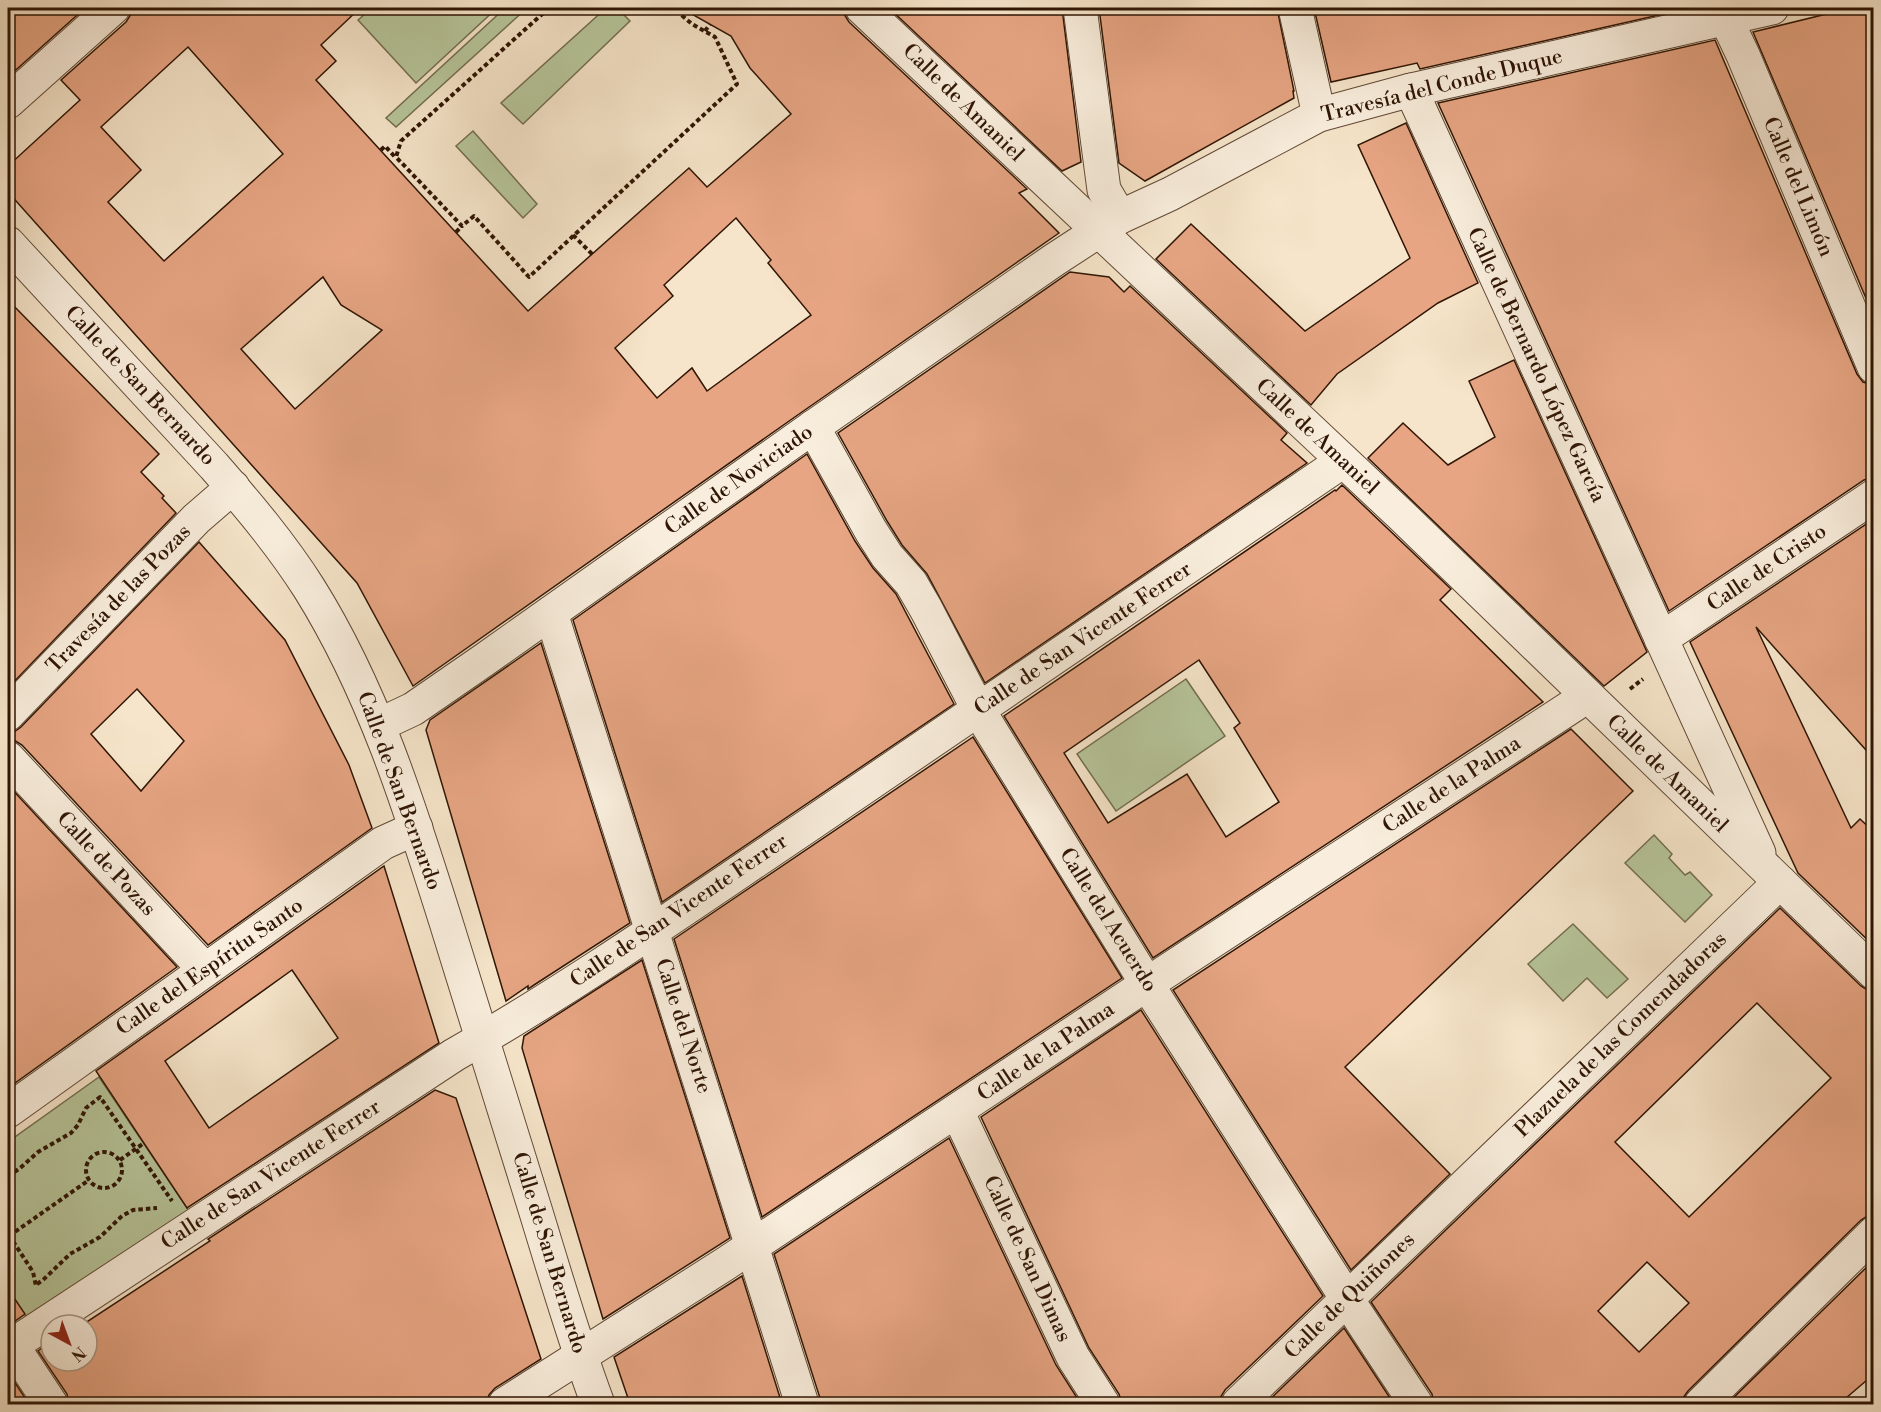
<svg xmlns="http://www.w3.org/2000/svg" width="1881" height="1412" viewBox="0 0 1881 1412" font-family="'Libre Bodoni',serif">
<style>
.green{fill:#b7c69b;stroke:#736e50;stroke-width:1.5}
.building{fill:#e7a583;stroke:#2f1504;stroke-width:1.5;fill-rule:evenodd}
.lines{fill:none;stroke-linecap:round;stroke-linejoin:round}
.minor-casing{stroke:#614936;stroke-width:35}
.path{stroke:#2f1504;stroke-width:4;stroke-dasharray:4.5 3;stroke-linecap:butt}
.minor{stroke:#f9eedd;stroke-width:33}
.labels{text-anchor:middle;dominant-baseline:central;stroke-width:6;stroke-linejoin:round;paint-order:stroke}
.street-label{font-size:21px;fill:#2f1504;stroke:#f9eedd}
</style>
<rect width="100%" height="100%" fill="#f6e5ca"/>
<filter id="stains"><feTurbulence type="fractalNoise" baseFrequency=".00333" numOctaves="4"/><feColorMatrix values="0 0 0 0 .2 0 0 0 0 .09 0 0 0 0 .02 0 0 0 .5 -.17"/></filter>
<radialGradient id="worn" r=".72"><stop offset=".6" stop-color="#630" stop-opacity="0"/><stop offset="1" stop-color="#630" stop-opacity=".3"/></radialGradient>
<g class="green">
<polygon points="372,8 497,8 416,83 358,20"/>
<polygon points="505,8 527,8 396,127 386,118"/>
<polygon points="606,8 617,8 630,21 523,124 501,103"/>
<polygon points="473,131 537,204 523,218 456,146"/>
<polygon points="1186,679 1225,736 1116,811 1077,754"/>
<polygon points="1654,835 1672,854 1669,858 1685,875 1690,872 1712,895 1685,922 1625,863"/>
<polygon points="1573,924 1628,979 1607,998 1587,978 1563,1001 1528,964"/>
<polygon points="99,1077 189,1211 27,1318 8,1289 8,1142"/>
</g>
<g class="building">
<polygon points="21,8 85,8 8,77 8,18"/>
<path d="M131,8H360L321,45L336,61L316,80L528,311L689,168L707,187L791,114L750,68L731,36L681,8H844V14L849,22L1027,189L1019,193L1059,233L802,412L413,686L357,583L8,192V166L80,100L61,80L126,22L131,14ZM188,47L283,154L164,261L108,202L141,170L101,127ZM736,218L771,260L768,263L811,315L707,391L692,368L657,398L615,348L673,296L664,285ZM323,277L341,305L382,330L295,409L241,349Z"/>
<polygon points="889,8 1062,8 1081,162 1062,171"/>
<polygon points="1099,8 1277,8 1294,91 1293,91 1294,98 1145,181 1119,163"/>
<polygon points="1314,8 1690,8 1420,69 1417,63 1331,82"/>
<polygon points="1851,8 1874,8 1874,317 1753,32"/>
<polygon points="1715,40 1857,374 1863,382 1874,385 1874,477 1864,480 1669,611 1438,103"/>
<polygon points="1406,123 1478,283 1438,303 1337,374 1311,405 1156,259 1191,224 1305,331 1410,258 1358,145"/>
<polygon points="1070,272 1109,277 1124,292 1130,286 1287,433 1281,440 1307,463 985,683 927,574 902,545 887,521 838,433"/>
<polygon points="8,300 159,454 141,472 164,496 162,498 176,513 8,688"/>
<polygon points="1514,360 1647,652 1604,686 1368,458 1403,423 1448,465 1495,437 1469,381"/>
<polygon points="807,454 855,541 873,568 896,594 954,704 662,902 573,620"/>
<path d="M1342,485L1451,589L1440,600L1543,702L1153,958L1004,716L1335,490L1336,491ZM1199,660L1240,723L1234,728L1279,802L1226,837L1187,774L1108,823L1064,753Z"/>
<polygon points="1874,519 1874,759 1756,627 1851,828 1860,819 1874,832 1874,946 1798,873 1690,642"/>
<path d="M199,542L285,640L349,765L372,828L208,945L22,745L14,740H8V732H14L21,727ZM137,689L184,741L141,791L91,734Z"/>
<polygon points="541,643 630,923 534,985 528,989 528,986 506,1001 426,730 430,720"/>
<polygon points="1571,729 1633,791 1345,1067 1450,1174 1351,1270 1173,990"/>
<polygon points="973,737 1122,978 762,1217 674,939"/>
<polygon points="8,785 177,967 8,1088"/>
<path d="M384,866L439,1043L187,1208L96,1071ZM292,970L338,1038L209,1128L165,1061Z"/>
<path d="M1780,908L1861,986L1869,991H1874V1215H1869L1861,1220L1688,1391L1683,1398V1404H1434L1432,1394L1371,1302ZM1757,1003L1831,1078L1689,1217L1615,1142ZM1647,1262L1689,1303L1639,1352L1598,1311Z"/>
<polygon points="642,960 730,1238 603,1319 522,1048 524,1036"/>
<polygon points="1141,1010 1323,1296 1225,1390 1220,1398 1220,1404 1122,1404 1119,1394 1089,1348 981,1117"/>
<polygon points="435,1090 456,1098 541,1359 495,1388 489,1395 486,1404 69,1404 67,1394 38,1351 46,1345 48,1347 51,1345 51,1361 87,1361 87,1325 82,1325 210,1241 208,1239"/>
<polygon points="949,1138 1056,1365 1081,1404 820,1404 820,1398 774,1254"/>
<polygon points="1874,1260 1874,1374 1839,1404 1727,1404"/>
<polygon points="742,1276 782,1404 630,1404 614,1357"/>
<polygon points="8,1289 25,1314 8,1326"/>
<polygon points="1344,1328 1394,1404 1265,1404"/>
<polygon points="8,1372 29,1404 8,1404"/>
</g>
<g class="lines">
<g class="minor-casing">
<g id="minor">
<polyline points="862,8 1401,515 1874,973"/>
<polyline points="1080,8 1104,190 1120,217"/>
<polyline points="1295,8 1319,115"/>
<polyline points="1723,8 1725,17 1743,55 1874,367"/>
<polyline points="1411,90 1759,853"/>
<polyline points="8,102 113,8"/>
<path d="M8,243L214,466C248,505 281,544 309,588C373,690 409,805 445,919C475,1016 505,1112 535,1209C555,1274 574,1340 598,1404"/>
<polyline points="813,427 871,531 887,556 911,583 926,609 979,711 1147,984 1347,1299 1416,1404"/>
<polyline points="551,613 802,1404"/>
<polyline points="1661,639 1874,496"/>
<polyline points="8,714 196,519 233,487"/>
<polyline points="379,725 413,709 484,660 813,427 1054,260 1120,217 1170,194 1319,115 1411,90 1772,8"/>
<polyline points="8,758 205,970"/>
<polyline points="8,1111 383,843 416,828"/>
<polyline points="957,1111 1073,1357 1103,1404"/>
<polyline points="12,1345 51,1404"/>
<path d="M8,1348L454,1055C575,986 690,905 806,827C985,706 1164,584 1343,461"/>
<polyline points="505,1404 725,1264 1147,984 1586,697"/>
<polyline points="1238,1404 1780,882"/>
<polyline points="1701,1404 1874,1233"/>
</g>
</g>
<g class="path">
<polyline points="549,8 401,141 396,157 462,226 474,216 529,277 737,84 715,37 692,24 673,8"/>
<polyline points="705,31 710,24"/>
<polyline points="381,150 385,146 395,157"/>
<polyline points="456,232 462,226"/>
<polyline points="573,235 592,254"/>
<polyline points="1630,689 1643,679"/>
<circle cx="104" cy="1170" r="18"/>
<polyline points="120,1160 144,1143"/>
<polyline points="8,1176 19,1169 38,1152 71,1133 78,1125 86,1108 100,1097 172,1201"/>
<polyline points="9,1235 33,1272 36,1286"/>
<polyline points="9,1236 89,1180"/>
<polyline points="37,1284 43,1280 70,1254 100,1237 122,1216 133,1210 157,1208"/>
</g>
<use href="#minor" class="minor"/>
</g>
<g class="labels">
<g class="street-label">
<text transform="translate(1442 86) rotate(-14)">Travesía del Conde Duque</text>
<text transform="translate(963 103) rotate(44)">Calle de Amaniel</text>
<text transform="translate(1798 187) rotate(67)">Calle del Limón</text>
<text transform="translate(1536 365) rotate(65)">Calle de Bernardo López García</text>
<text transform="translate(140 386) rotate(47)">Calle de San Bernardo</text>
<text transform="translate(1317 437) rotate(43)">Calle de Amaniel</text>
<text transform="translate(739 480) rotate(-35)">Calle de Noviciado</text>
<text transform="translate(1767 568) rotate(-34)">Calle de Cristo</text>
<text transform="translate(119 599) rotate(-46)">Travesía de las Pozas</text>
<text transform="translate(1083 639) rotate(-34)">Calle de San Vicente Ferrer</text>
<text transform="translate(1667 774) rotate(44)">Calle de Amaniel</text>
<text transform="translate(1452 785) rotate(-33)">Calle de la Palma</text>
<text transform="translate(399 791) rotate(70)">Calle de San Bernardo</text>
<text transform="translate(106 864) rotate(47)">Calle de Pozas</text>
<text transform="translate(679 911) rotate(-34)">Calle de San Vicente Ferrer</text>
<text transform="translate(1108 920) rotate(58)">Calle del Acuerdo</text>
<text transform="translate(210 967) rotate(-35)">Calle del Espíritu Santo</text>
<text transform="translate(683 1026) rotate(72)">Calle del Norte</text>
<text transform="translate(1621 1035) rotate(-44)">Plazuela de las Comendadoras</text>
<text transform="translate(1046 1052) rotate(-34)">Calle de la Palma</text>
<text transform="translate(271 1175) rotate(-33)">Calle de San Vicente Ferrer</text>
<text transform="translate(549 1253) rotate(73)">Calle de San Bernardo</text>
<text transform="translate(1027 1259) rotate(65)">Calle de San Dimas</text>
<text transform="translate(1350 1296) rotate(-44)">Calle de Quiñones</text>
</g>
</g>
<rect width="1881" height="1412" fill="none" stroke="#f6e5ca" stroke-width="30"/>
<rect x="9" y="9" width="1863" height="1394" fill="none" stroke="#2f1504" stroke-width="3"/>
<rect x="15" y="15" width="1851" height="1382" fill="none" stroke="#2f1504" stroke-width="1.5"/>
<g transform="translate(69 1343) rotate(139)"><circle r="28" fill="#f9eedd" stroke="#a89786" stroke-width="1.5"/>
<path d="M0-4.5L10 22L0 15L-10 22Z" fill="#8f2418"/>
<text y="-9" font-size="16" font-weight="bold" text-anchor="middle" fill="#2f1504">N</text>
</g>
<rect width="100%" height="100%" filter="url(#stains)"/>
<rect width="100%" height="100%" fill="url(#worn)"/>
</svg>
